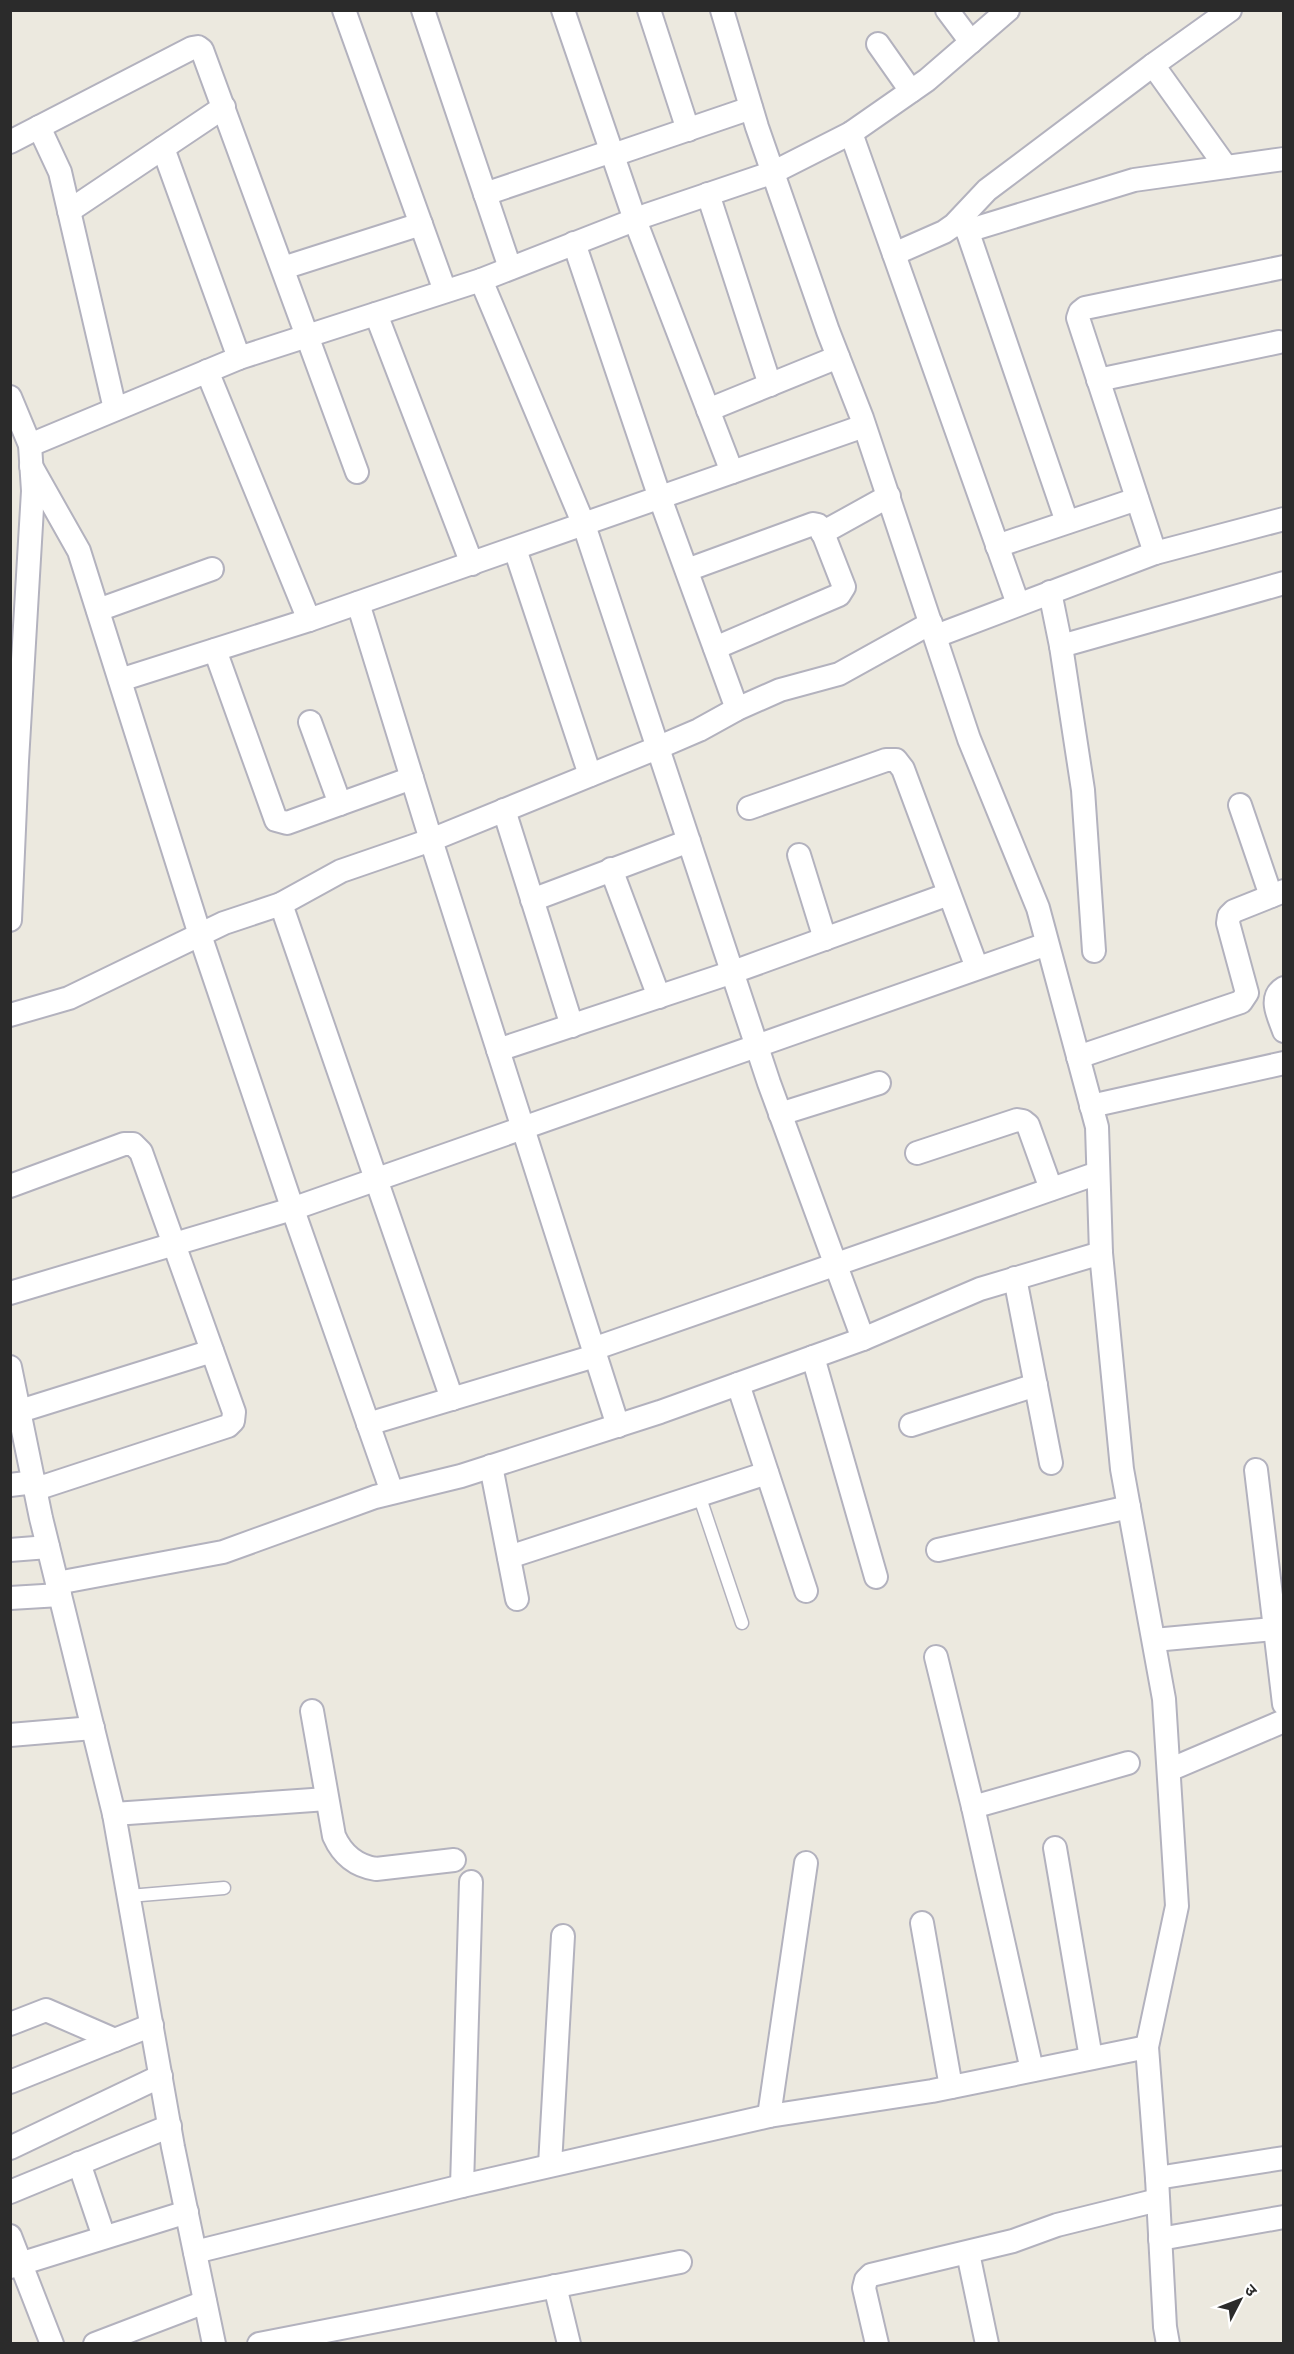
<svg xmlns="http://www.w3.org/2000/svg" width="1294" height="2354" viewBox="0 0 1294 2354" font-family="'Open Sans','Noto Sans Devanagari',sans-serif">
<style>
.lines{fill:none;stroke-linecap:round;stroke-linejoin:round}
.lane-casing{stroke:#b3b2be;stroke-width:15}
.street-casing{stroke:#b3b2be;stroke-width:26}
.lane{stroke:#fff;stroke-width:12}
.street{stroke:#fff;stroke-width:22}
</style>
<rect width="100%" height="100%" fill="#ece9df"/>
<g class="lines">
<g class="lane-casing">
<g id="lane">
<polyline points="699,1495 742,1623"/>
<polyline points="129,1896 224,1888"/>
</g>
</g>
<g class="street-casing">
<g id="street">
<polyline points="344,10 445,291"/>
<polyline points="423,10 510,268"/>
<polyline points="563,10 635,220 732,472"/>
<polyline points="649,10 688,130"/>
<polyline points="722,10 757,127 828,331 862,418 969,739 1038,908 1097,1127 1101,1253"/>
<polyline points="947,10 971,42"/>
<polyline points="878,44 911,91"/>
<polyline points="1153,65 1226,167"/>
<polyline points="39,127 60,172 115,409"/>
<polyline points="851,133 1018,604"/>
<polyline points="10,142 192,48 198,47 202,50 357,472"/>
<polyline points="163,148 239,358"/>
<polyline points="613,155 751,108"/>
<polyline points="485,194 612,151"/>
<polyline points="708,194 770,385"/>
<polyline points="69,211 224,107"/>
<polyline points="963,218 1067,522"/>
<polyline points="967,231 1134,180 1284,159"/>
<polyline points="574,243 660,498 737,709"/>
<polyline points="894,254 944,232 954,225 987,190 1153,65 1230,10"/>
<polyline points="283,268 421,224"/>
<polyline points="481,280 647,215 774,172 851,133 927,80 1008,10"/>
<polyline points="376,314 472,564"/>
<polyline points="207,371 309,620"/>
<polyline points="1098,380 1279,342"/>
<polyline points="10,397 30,445 33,491 17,761 10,920"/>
<polyline points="708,410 838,357"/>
<polyline points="30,445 239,358 481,280 584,525 769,1083 863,1339 660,1412 461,1476 375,1497 223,1552 57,1583"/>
<polyline points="31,466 79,551 200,935 292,1207 392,1492"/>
<polyline points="822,533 889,496"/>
<polyline points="997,546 1137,499"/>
<polyline points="515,549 590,775"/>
<polyline points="1155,553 1078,318 1080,312 1085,308 1284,267"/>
<polyline points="687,570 813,524 818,525 821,528 844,587 839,595 715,648"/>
<polyline points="1050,592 1061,646 1083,790 1094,951"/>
<polyline points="358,603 431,840 618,1426"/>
<polyline points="98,610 212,569"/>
<polyline points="936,636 1155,553 1284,519"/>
<polyline points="1061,646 1284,583"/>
<polyline points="215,650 276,820 287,823 412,778"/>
<polyline points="120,680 309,620 864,426"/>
<polyline points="310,722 340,804"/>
<polyline points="1240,805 1271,896"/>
<polyline points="749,808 886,760 896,760 903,769 977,968"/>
<polyline points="504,810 572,1026"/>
<polyline points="799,855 825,939"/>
<polyline points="611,869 659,997"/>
<polyline points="532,900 689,841"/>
<polyline points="281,904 452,1399"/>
<path d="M1284,988C1268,998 1279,1016 1284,1031"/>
<polyline points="10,1015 69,998 224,923 281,904 341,871 431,840 657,748 699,730 737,709 780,690 839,674 931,623"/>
<polyline points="498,1050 733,972 949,894"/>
<polyline points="1078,1057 1241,1002 1247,993 1228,923 1229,916 1234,911 1284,891"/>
<polyline points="1091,1106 1284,1063"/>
<polyline points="780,1114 879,1083"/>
<polyline points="917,1153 1017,1120 1023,1121 1028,1125 1051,1189"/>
<polyline points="10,1186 124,1144 133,1144 141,1152 234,1412 233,1421 228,1426 36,1489"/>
<polyline points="1015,1278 1051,1463"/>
<polyline points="10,1293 292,1209 1047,944"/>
<polyline points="863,1339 980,1289 1101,1253 1122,1469 1164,1699 1177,1906 1147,2047 1157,2178 1165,2327 1168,2344"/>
<polyline points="593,1349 1098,1173"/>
<polyline points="813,1357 876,1577"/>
<polyline points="10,1367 41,1518 114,1814 173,2147 214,2344"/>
<polyline points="738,1384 806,1591"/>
<polyline points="20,1411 212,1351"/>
<polyline points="368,1424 595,1356"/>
<polyline points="911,1425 1036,1385"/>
<polyline points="491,1466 517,1599"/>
<polyline points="1256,1470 1284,1704"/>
<polyline points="10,1485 35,1482"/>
<polyline points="10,1550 48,1547"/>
<polyline points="938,1550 1129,1507"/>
<polyline points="509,1557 767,1473"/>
<polyline points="10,1598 60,1595"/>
<polyline points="1154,1640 1284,1628"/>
<polyline points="936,1657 973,1807 1032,2070"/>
<path d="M312,1711L334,1836C342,1854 356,1866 376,1869L454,1860"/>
<polyline points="10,1735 93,1728"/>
<polyline points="1169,1770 1284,1721"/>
<polyline points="973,1807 1128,1763"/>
<polyline points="114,1814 327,1799"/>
<polyline points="1055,1848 1091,2058"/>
<polyline points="922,1923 951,2087"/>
<polyline points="10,2024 46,2010 115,2040"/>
<polyline points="10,2082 152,2025"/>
<polyline points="769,2116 806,1863"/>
<polyline points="10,2148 161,2076"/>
<polyline points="79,2163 104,2237"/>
<polyline points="550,2165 563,1936"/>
<polyline points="1157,2178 1284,2158"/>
<polyline points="462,2186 471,1882"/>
<polyline points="10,2192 170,2126"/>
<polyline points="10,2236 52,2344"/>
<polyline points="1160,2239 1284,2217"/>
<polyline points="195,2252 462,2186 769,2116 932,2091 1147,2047"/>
<polyline points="968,2253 987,2344"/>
<polyline points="10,2267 187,2212"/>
<polyline points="555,2286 569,2344"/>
<polyline points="95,2344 205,2302"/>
<polyline points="259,2344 680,2262"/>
<polyline points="877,2344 864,2288 866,2280 871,2275 1013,2241 1057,2225 1158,2200"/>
</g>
</g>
<use href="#lane" class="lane"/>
<use href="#street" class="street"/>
</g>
<rect width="1294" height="2354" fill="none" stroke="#2b2b2b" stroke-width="24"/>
<g transform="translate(1240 2300) rotate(48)" stroke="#ffffff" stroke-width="4.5" paint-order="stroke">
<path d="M0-4.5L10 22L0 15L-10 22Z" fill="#2b2b2b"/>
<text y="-9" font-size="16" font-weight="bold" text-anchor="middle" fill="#2b2b2b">उ</text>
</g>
</svg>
